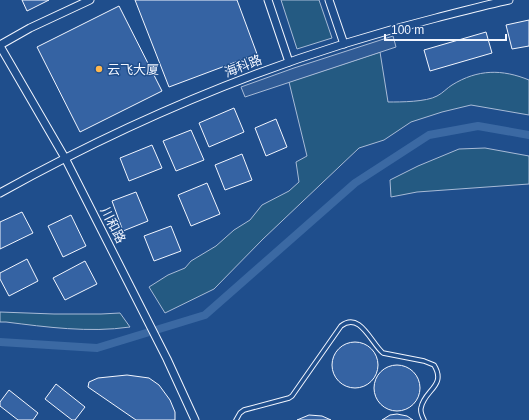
<svg xmlns="http://www.w3.org/2000/svg" width="529" height="420" viewBox="0 0 529 420" font-family="Arial,'Noto Sans SC',sans-serif">
<style>
.green{fill:#245a82;stroke:#a8bbd7}
.parking{fill:#305b95;stroke:#a8bbd7}
.lines{fill:none;stroke-linecap:round;stroke-linejoin:round}
.canal{stroke:#3b69a3;stroke-width:8}
.building{fill:#3563a3;stroke:#f2f6ff}
.lane-casing{stroke:#f2f6ff;stroke-width:5.5}
.street-casing{stroke:#f2f6ff;stroke-width:9}
.lane{stroke:#1f4e8c;stroke-width:3.5}
.street{stroke:#1f4e8c;stroke-width:7}
.poi-dot{fill:#ffb74d;stroke:#1f4e8c;stroke-width:1.5}
.labels{text-anchor:middle;dominant-baseline:central;stroke-width:3;stroke-linejoin:round;paint-order:stroke}
.street-label{font-size:13px;fill:#f2f6ff;stroke:#1f4e8c}
.poi-label{font-size:13px;fill:#f2f6ff;stroke:#1f4e8c;text-anchor:start}
</style>
<rect width="100%" height="100%" fill="#1f4e8c"/>
<g class="green">
<polygon points="281,0 319,0 332,38 297,49"/>
<path d="M380,52L388,102C401,102 426,102 437,96C443,93 447,88 452,85C478,69 502,69 529,80V115L471,105L442,112L411,122L384,140L359,148L263,239L214,289L165,313L149,287L168,275L185,268L191,261L216,246L234,230L250,220L262,205L289,191L299,182L296,162L307,156L289,82Z"/>
<polygon points="485,148 529,156 529,184 417,192 391,197 390,180 418,166 459,149"/>
<path d="M0,312L54,314H101L120,313L130,327C89,333 46,327 6,322H0Z"/>
</g>
<polygon class="parking" points="393,36 396,47 245,97 241,87 294,68"/>
<g class="lines">
<polyline class="canal" points="0,342 97,348 205,315 355,183 429,135 478,126 529,135"/>
</g>
<g class="building">
<polygon points="22,0 49,0 27,11"/>
<polygon points="135,0 237,0 257,54 169,87"/>
<polygon points="119,6 162,91 80,132 37,47"/>
<polygon points="529,20 529,46 512,49 506,25"/>
<polygon points="486,32 492,53 430,71 424,50"/>
<polygon points="234,108 244,132 209,147 199,123"/>
<polygon points="276,119 287,147 266,156 255,128"/>
<polygon points="191,130 204,160 176,171 163,141"/>
<polygon points="152,145 162,168 129,181 120,158"/>
<polygon points="242,154 252,180 225,190 215,165"/>
<polygon points="207,183 220,214 191,226 178,195"/>
<polygon points="136,192 148,221 123,231 112,201"/>
<polygon points="22,212 33,233 0,249 0,222"/>
<polygon points="71,215 86,246 63,257 48,226"/>
<polygon points="171,226 181,251 154,261 144,236"/>
<polygon points="27,259 38,281 9,296 0,279 0,273"/>
<polygon points="85,261 97,284 65,300 53,278"/>
<circle cx="355" cy="365" r="23"/>
<circle cx="397" cy="388" r="23"/>
<polygon points="127,375 149,378 159,385 170,400 175,412 175,420 136,420 88,387 89,382 98,378"/>
<polygon points="56,384 85,407 75,420 72,420 45,399"/>
<polygon points="9,390 38,413 33,420 18,420 0,406 0,402"/>
<polygon points="397,414 407,416 413,420 382,420 390,415"/>
<polygon points="309,415 322,416 331,420 297,420"/>
</g>
<g class="lines">
<g class="lane-casing">
<path id="lane" d="M236,420L240,413L244,410L289,398L292,396L341,326C360,311 371,343 383,353L424,361L434,365C447,386 424,390 421,408C420,412 422,416 424,420"/>
</g>
<g class="street-casing">
<g id="street">
<polyline points="268,0 289,62"/>
<polyline points="329,0 344,44"/>
<polyline points="0,45 30,28 90,0"/>
<polyline points="0,46 65,158 167,359 195,420"/>
<path d="M0,193C137,117 283,56 436,18C460,12 485,5 509,0"/>
</g>
</g>
<use href="#lane" class="lane"/>
<use href="#street" class="street"/>
</g>
<circle class="poi-dot" cx="99" cy="69" r="4"/>
<g class="labels">
<g class="street-label">
<text transform="translate(243 66) rotate(-21)">海科路</text>
<text transform="translate(113 225) rotate(63)">川和路</text>
</g>
<g class="poi-label">
<text x="107" y="69">云飞大厦</text>
</g>
</g>
<path d="M385 34v6h121v-6" fill="none" stroke="#f2f6ff" stroke-width="2"/>
<text x="391" y="34" font-size="12" fill="#f2f6ff" stroke="#1f4e8c" stroke-width="3" paint-order="stroke">100 m</text>
</svg>
